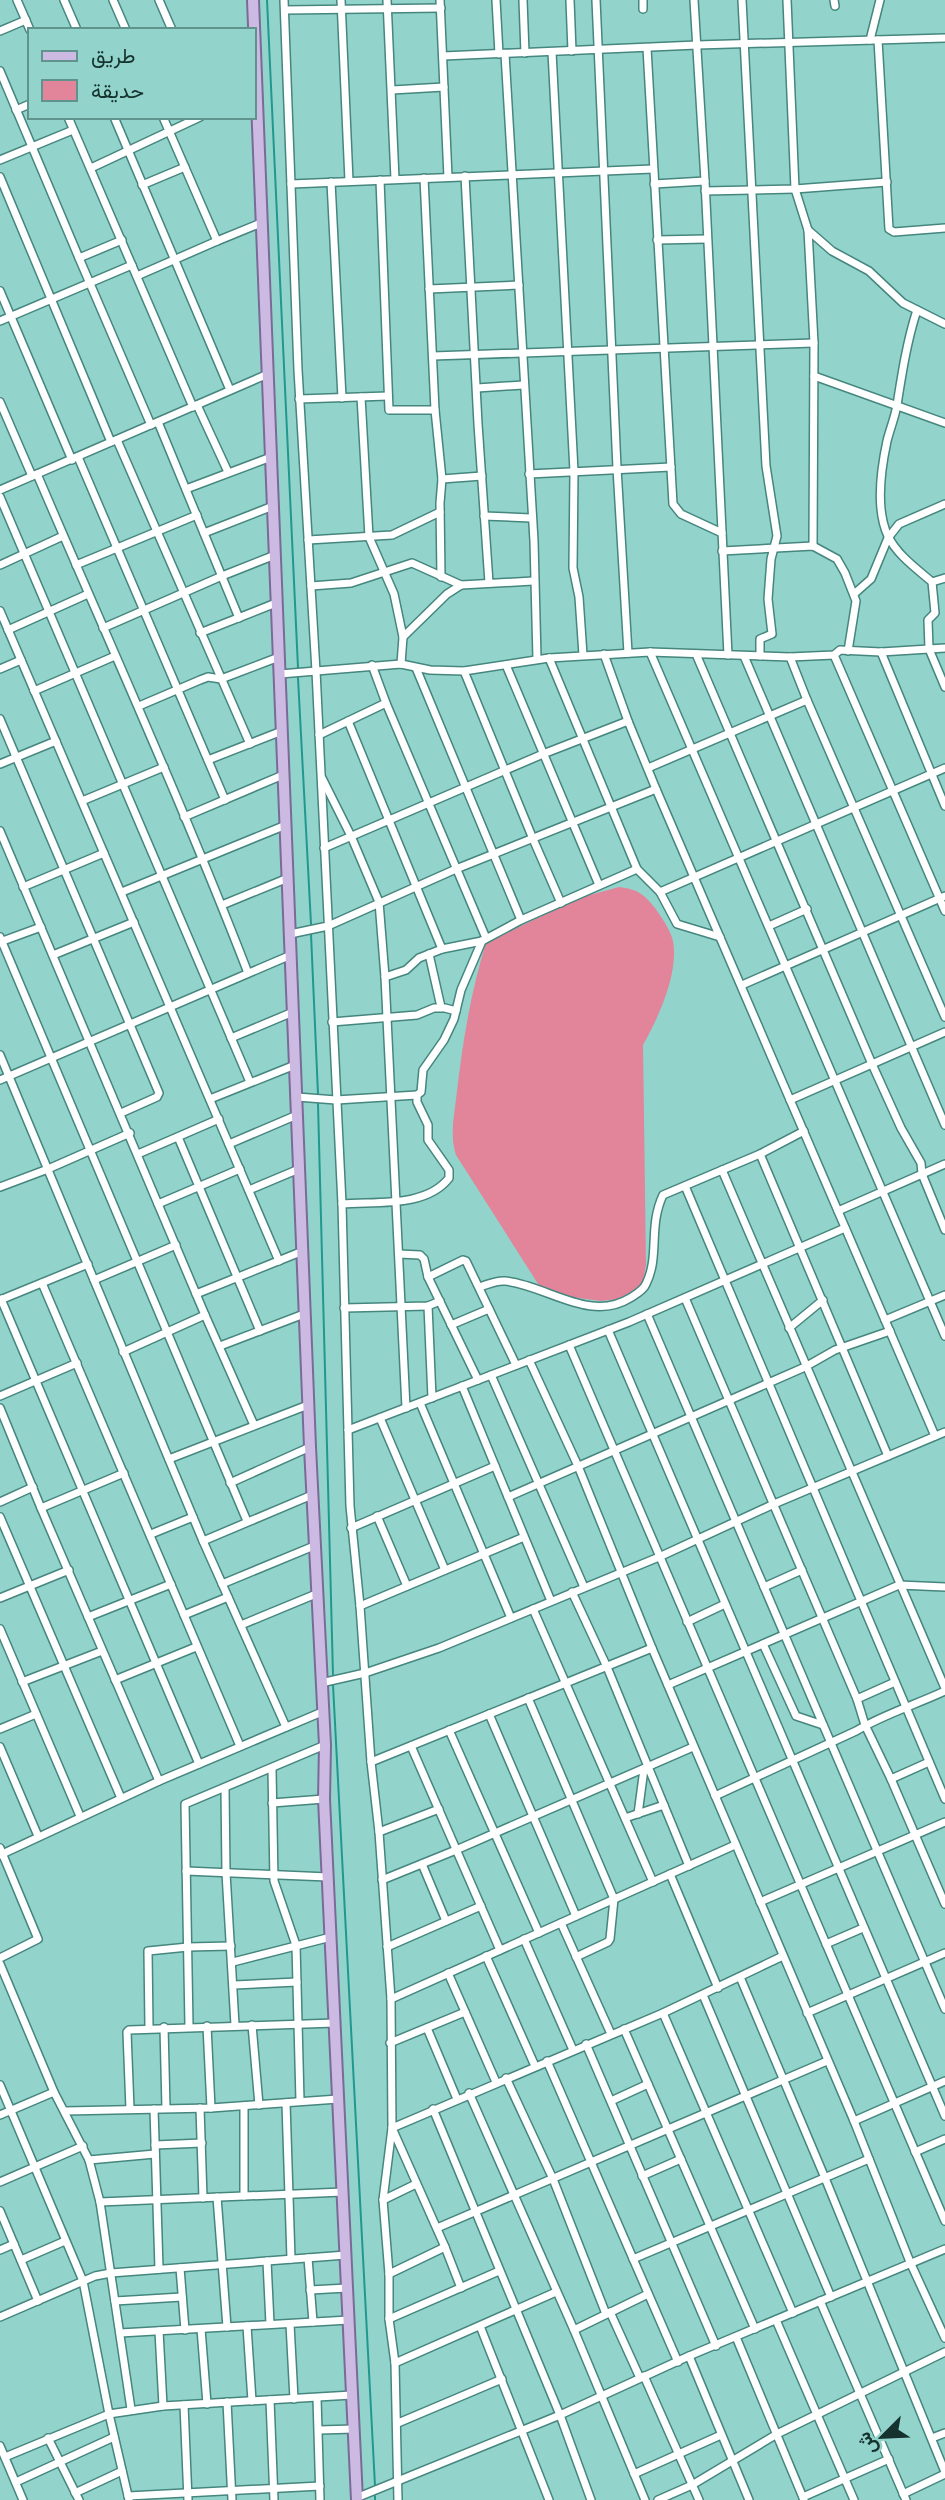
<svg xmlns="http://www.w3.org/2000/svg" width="945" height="2500" viewBox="0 0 945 2500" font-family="Barlow,Vazirmatn,sans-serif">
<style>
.green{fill:#e2849a}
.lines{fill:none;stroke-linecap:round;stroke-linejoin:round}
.stream{stroke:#21988e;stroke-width:2}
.minor-casing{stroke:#45867e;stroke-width:10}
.primary-casing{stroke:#786c97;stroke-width:14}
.minor{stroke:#fff;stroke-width:7}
.primary{stroke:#cdbae2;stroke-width:10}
</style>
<rect width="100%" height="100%" fill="#92d4cb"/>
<path class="green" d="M619,887C637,889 644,894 655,908C662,918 670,929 673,941C679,974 658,1018 643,1045L646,1265L643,1282L635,1290L618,1299L601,1301L571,1297L540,1287L456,1155C449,1134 455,1112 457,1091C463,1040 471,991 486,943L579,898Z"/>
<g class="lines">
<g class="stream">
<polyline points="267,0 298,668"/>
<polyline points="298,678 311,924"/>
<polyline points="311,934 318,1094"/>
<polyline points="318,1104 333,1675"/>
<polyline points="333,1685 375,2486"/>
<polyline points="375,2496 375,2500"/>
</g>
<g class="minor-casing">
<g id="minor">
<polyline points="17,0 30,30"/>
<polyline points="64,0 77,30"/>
<polyline points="113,0 126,30"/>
<polyline points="159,0 172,30"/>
<polyline points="284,0 298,370 316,671 342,1204 350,1506 360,1606 371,1762 379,1832 391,1999 392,2128 383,2200 389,2274 389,2319 395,2363 398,2500"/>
<polyline points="341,0 349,181"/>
<polyline points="387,0 395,179"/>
<polyline points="440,0 448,177"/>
<polyline points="496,0 499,54"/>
<polyline points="523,0 525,53"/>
<polyline points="570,0 572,51"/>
<polyline points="596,0 617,468 628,653"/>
<polyline points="643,0 643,9"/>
<polyline points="694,0 705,181 728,655"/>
<polyline points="742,0 766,466 777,536 771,559 768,599 772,634 760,639 760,656"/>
<polyline points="787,0 795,189 808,230 814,343 813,546"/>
<polyline points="834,0 835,6"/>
<polyline points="285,10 441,8"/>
<polyline points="0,31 26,20"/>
<polyline points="870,40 880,0"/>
<polyline points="878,40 889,229 894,232 945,228"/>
<polyline points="647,48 673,504 681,514 722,533"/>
<polyline points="552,52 574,471 573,568 579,597 583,655"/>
<polyline points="505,54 534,541 537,659"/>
<polyline points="443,56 697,45 945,38"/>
<polyline points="0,71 79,258 122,240"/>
<polyline points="392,90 444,87"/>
<polyline points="16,110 30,104"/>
<polyline points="68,117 193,407"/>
<polyline points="114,117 230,390"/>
<polyline points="163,117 217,241 261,223"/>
<polyline points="0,160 73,130"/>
<polyline points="91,168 200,117"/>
<polyline points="465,176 478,424 489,583"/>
<polyline points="0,177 111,442"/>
<polyline points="424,178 435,410 442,479 440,503 441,577"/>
<polyline points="380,180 389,410 435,410"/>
<polyline points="331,182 342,398"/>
<polyline points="291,184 653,169"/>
<polyline points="654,184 705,181"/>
<polyline points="142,185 185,167"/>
<polyline points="705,191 795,189 887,182"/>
<polyline points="808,230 832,251 869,271 903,303 945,324"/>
<polyline points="657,240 707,239"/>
<polyline points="79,258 151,425"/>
<polyline points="137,276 217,241"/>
<polyline points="429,289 519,285"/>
<polyline points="0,291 72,460"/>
<path d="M917,310C907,341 902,373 897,405C895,417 890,429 887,441C881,469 875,509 888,536C897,555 917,569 932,582L935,613L928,620L929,649L945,648"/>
<polyline points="0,321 132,265"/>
<polyline points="433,356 814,343"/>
<polyline points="814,376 945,423"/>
<polyline points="477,388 523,385"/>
<polyline points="361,397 369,537 394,594 403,637"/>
<polyline points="299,399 388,396"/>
<polyline points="0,402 32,476"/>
<polyline points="197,405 228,472"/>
<polyline points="158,422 239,618"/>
<polyline points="117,440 250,744"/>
<polyline points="78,457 225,800"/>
<path d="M37,474C108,640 183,805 248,973"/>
<polyline points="529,474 671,467"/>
<polyline points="442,479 482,476"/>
<polyline points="186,489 271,457"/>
<polyline points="0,490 268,374"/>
<polyline points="0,497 250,1082"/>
<polyline points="484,516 531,518"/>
<polyline points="204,533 273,506"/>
<polyline points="308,540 392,535 440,512"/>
<polyline points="722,551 813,546 837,559 845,573 856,601 848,651"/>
<polyline points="0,565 63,536"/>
<polyline points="76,565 197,515"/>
<polyline points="932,582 945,578"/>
<polyline points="311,586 351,583 412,563 461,585"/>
<polyline points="854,594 871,579 888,538 899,524 945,504"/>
<polyline points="0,611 279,1261"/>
<polyline points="103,628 222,576 275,555"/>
<polyline points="8,630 88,594"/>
<polyline points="200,633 276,603"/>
<polyline points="650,652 945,1336"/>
<polyline points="881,652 945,806"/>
<polyline points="604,654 628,721 656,789 935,1436"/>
<polyline points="696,654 872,1064 901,1128 921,1163 922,1174 945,1230"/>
<polyline points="834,655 945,911"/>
<polyline points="744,656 945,1125"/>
<polyline points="790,657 807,700 945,1017"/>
<polyline points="549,658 637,869 660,892 677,924 720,937"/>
<polyline points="401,664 403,637 447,594 461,585 533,581"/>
<polyline points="372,665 386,703 486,938"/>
<polyline points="506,665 599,885"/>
<polyline points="416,668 521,920"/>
<polyline points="0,669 21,660"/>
<polyline points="464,671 533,839 561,903"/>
<polyline points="280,674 401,664 430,670 464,671 549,658 650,652 790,657 834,655 840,650 881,652 929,649 945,687"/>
<polyline points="34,691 115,656"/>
<polyline points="139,706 200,680 208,677 221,679 279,657"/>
<polyline points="0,719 159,1093 157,1097 121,1113"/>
<polyline points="348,721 442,949"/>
<polyline points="319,735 386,703"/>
<polyline points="208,760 282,731"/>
<polyline points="0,764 56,741"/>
<polyline points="648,768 807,700"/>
<polyline points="322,778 351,836 379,902 385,977 406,1408"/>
<polyline points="82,801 164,767"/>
<polyline points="184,817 283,775"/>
<polyline points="0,831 205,1315 254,1425"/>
<polyline points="324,848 543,754 628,721"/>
<polyline points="23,887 104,853"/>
<polyline points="122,892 286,825"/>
<polyline points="660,892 945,768"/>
<polyline points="222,905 288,878"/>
<polyline points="769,926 807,909"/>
<polyline points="290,934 328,926 456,869 656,789"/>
<polyline points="0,937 247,1521"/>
<polyline points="0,942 41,927"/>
<polyline points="429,954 441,1007"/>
<polyline points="53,955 134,922"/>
<polyline points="385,977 406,970 419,958 442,949 482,941 521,920 637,869"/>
<polyline points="742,985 945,896"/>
<polyline points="332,1022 417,1015 434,1008 445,1008 456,1011"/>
<polyline points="231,1038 293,1012"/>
<polyline points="0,1055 203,1541 286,1727"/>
<polyline points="0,1080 291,955"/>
<polyline points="297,1097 336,1100 417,1095"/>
<polyline points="210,1099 295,1065"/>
<polyline points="790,1100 945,1032"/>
<polyline points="178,1137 260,1331"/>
<polyline points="229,1144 297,1115"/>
<polyline points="138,1154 219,1119"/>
<polyline points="760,1154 888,1456"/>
<polyline points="722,1170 945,1688"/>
<polyline points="685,1186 945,1799"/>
<polyline points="0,1187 48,1169 130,1133"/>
<polyline points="249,1190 299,1169"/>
<polyline points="158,1204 240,1169"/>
<path d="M342,1204C375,1201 426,1208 449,1178V1170L428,1140V1125L417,1102V1095L421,1092L423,1070L444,1040L454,1019L461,990L482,941"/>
<polyline points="838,1211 945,1164"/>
<polyline points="399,1254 420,1255 424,1259 428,1277 478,1380"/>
<polyline points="428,1277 463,1260 466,1261 516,1365"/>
<polyline points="94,1280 176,1245"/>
<polyline points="42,1283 240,1746"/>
<path d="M479,1287C487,1285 496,1280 505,1281C546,1285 590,1323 630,1298C636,1294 643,1291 646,1284C660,1256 648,1227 663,1195L760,1154L804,1131"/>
<polyline points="196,1294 303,1251"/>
<polyline points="685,1298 857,1699 865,1725 891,1779 945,1904"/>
<polyline points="1,1299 199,1764"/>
<polyline points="0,1300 88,1264"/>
<polyline points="428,1306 432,1398"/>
<polyline points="344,1308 428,1306 440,1301"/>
<polyline points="647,1314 945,2009"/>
<polyline points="885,1320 945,1295"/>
<polyline points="451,1325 489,1309"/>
<polyline points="789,1328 823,1300"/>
<polyline points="608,1330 945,2116"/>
<polyline points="569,1345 945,2221"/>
<polyline points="220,1346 304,1314"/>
<polyline points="123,1352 205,1315"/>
<polyline points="529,1360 578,1466 652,1648 854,2121 910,2262 945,2338"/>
<polyline points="491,1375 584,1587"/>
<polyline points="462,1386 551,1601"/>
<polyline points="0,1396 77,1363"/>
<polyline points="420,1403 511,1618"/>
<polyline points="0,1408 41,1508 159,1781"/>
<polyline points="380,1418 445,1570"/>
<polyline points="348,1430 629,1322 845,1228"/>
<polyline points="169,1459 308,1405"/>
<polyline points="230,1483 310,1447"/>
<polyline points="508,1497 805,1367 835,1350 890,1331"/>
<polyline points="0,1502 33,1487"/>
<polyline points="41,1508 124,1473"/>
<polyline points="377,1516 407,1586"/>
<polyline points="0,1517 121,1798"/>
<polyline points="351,1528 495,1466"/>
<polyline points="151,1534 193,1517"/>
<polyline points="203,1541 312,1495"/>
<polyline points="222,1584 314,1546"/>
<polyline points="764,1587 802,1570"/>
<polyline points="572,1592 607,1667 689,1866"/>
<polyline points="0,1598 69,1570"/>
<polyline points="360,1606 524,1537"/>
<polyline points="533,1609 653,1882"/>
<polyline points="184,1615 228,1597"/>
<polyline points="88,1617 171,1584"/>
<polyline points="687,1622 725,1604"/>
<polyline points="241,1625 316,1594"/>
<polyline points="0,1629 80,1816"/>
<polyline points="763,1644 796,1716 823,1725"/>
<polyline points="115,1680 196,1647"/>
<polyline points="22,1682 102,1651"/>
<polyline points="321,1683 365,1673 439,1648 659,1557 774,1504 945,1432"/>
<polyline points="668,1685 899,1585 945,1587"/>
<polyline points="528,1698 614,1899 610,1939 608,1942 576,1957"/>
<polyline points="857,1699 895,1682"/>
<polyline points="489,1714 576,1916"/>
<polyline points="0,1729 36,1714"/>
<polyline points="449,1730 539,1933"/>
<polyline points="411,1746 500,1950"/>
<polyline points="0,1747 38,1836"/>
<polyline points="371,1762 652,1648"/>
<polyline points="272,1769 274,1881 296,1945 300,2101"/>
<polyline points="891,1779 929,1762"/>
<polyline points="225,1788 226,1873 235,2025"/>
<path d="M715,1796L856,1731C884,1714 915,1705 945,1691"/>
<polyline points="272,1803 324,1799"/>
<polyline points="638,1814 644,1769"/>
<polyline points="625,1818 664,1805"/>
<polyline points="379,1832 439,1809"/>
<polyline points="0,1848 38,1939 0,1958"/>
<polyline points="0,1855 159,1781 322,1712"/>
<polyline points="422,1864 446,1921"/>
<polyline points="186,1871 328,1877"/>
<polyline points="670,1874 718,1988"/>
<polyline points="382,1880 456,1850 693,1747"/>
<polyline points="760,1902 945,1822"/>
<polyline points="561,1923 611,2034"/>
<polyline points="524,1939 573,2050"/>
<polyline points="826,1944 863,1928"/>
<polyline points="387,1947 481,1906"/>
<polyline points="486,1956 535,2066"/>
<polyline points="233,1962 331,1937"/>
<polyline points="0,1964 54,2092 89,2160 100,2202 131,2409"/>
<polyline points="448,1973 496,2082"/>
<polyline points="740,1977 825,2178 945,2472"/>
<polyline points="234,1985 297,1982"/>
<polyline points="703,1995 831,2297"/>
<polyline points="391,1999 735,1845"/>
<polyline points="663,2013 793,2313"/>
<polyline points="807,2013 945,1953"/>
<polyline points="252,2025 259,2105"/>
<polyline points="189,2026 185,1804 325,1745"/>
<polyline points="207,2026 211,2108"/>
<polyline points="164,2027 166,2108"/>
<polyline points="149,2028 148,1951 188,1947 231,1946"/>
<polyline points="427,2028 457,2099"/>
<polyline points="624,2029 755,2329"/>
<polyline points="390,2043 465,2012"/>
<polyline points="586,2044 716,2346"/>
<polyline points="547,2061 678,2362"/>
<polyline points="506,2078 553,2179 606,2314"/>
<polyline points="0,2085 83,2281 109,2414 5,2457"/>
<polyline points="469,2093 574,2330 645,2500"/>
<polyline points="611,2101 648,2084"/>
<polyline points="286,2103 291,2259"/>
<polyline points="200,2108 203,2198"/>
<polyline points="130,2109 127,2032 129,2030 335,2023"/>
<polyline points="154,2109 159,2269"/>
<polyline points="433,2109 560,2415 591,2500"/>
<polyline points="65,2111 211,2108 338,2099"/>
<polyline points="0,2115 54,2092"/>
<polyline points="854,2121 945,2081"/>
<polyline points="155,2145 202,2143"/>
<polyline points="915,2152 945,2139"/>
<polyline points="89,2160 155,2154"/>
<polyline points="642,2176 681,2159"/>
<polyline points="0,2182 83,2146"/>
<polyline points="244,2196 244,2106"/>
<polyline points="217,2197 227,2327"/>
<polyline points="383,2200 416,2184"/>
<polyline points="100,2202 343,2192"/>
<polyline points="0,2211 38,2301"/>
<polyline points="437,2228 827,2061"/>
<polyline points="445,2247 392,2128 663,2013 783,1956"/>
<polyline points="0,2250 14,2244"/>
<polyline points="308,2258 313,2322"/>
<polyline points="633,2259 869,2159"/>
<polyline points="21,2260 65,2241"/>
<polyline points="267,2261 270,2324"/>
<polyline points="180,2268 185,2330"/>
<polyline points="389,2274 445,2247 461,2288"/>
<polyline points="310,2290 347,2288"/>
<polyline points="115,2301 182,2297"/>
<polyline points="820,2301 906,2500"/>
<polyline points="610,2312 640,2378"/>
<polyline points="0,2317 95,2276 111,2273 346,2255"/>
<polyline points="389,2319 499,2271"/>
<polyline points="776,2320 854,2500"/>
<polyline points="290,2324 294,2399"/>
<polyline points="247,2326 252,2401"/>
<polyline points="480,2326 549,2500"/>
<polyline points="201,2329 207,2404"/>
<polyline points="574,2330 648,2294"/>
<polyline points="159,2331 163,2406"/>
<polyline points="120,2333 349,2320"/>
<polyline points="736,2337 804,2500"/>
<polyline points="689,2356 749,2500"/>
<polyline points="395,2363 556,2292"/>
<polyline points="644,2376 699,2500"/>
<polyline points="317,2398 320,2500"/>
<polyline points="270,2400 274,2500"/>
<polyline points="227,2402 232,2500"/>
<polyline points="184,2405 188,2500"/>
<polyline points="398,2423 502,2379"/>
<polyline points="319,2430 354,2429"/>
<polyline points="48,2438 79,2500"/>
<polyline points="932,2438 945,2433"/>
<polyline points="0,2446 23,2500"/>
<polyline points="634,2474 721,2435"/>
<polyline points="16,2482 114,2437"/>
<polyline points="75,2493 122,2471"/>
<polyline points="903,2494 945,2474"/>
<polyline points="128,2496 320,2486"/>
<polyline points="803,2497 889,2459"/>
<polyline points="356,2498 560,2415 689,2356 945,2249"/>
<polyline points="129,2500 109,2414 163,2406 352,2395"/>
<polyline points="658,2500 692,2485 777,2434 945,2352"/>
</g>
</g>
<g class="primary-casing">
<polyline id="primary" points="253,0 310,1447 325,1745 324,1799 357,2500"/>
</g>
<use href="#minor" class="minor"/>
<use href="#primary" class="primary"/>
</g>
<rect x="28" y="28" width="228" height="91" fill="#92d4cb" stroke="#60938c" stroke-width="2"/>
<rect x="42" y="51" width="35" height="10" fill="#cdbae2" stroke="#60938c" stroke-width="2"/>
<text x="91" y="63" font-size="21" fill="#16322e">طريق</text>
<rect x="42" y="80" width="35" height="21" fill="#e2849a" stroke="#60938c" stroke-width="2"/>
<text x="91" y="98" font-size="21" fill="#16322e">حديقة</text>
<g transform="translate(882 2437) rotate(246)" stroke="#92d4cb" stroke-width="5" paint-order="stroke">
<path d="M0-5L12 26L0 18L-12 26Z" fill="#16322e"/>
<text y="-10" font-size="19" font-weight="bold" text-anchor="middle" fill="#16322e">ش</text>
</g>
</svg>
